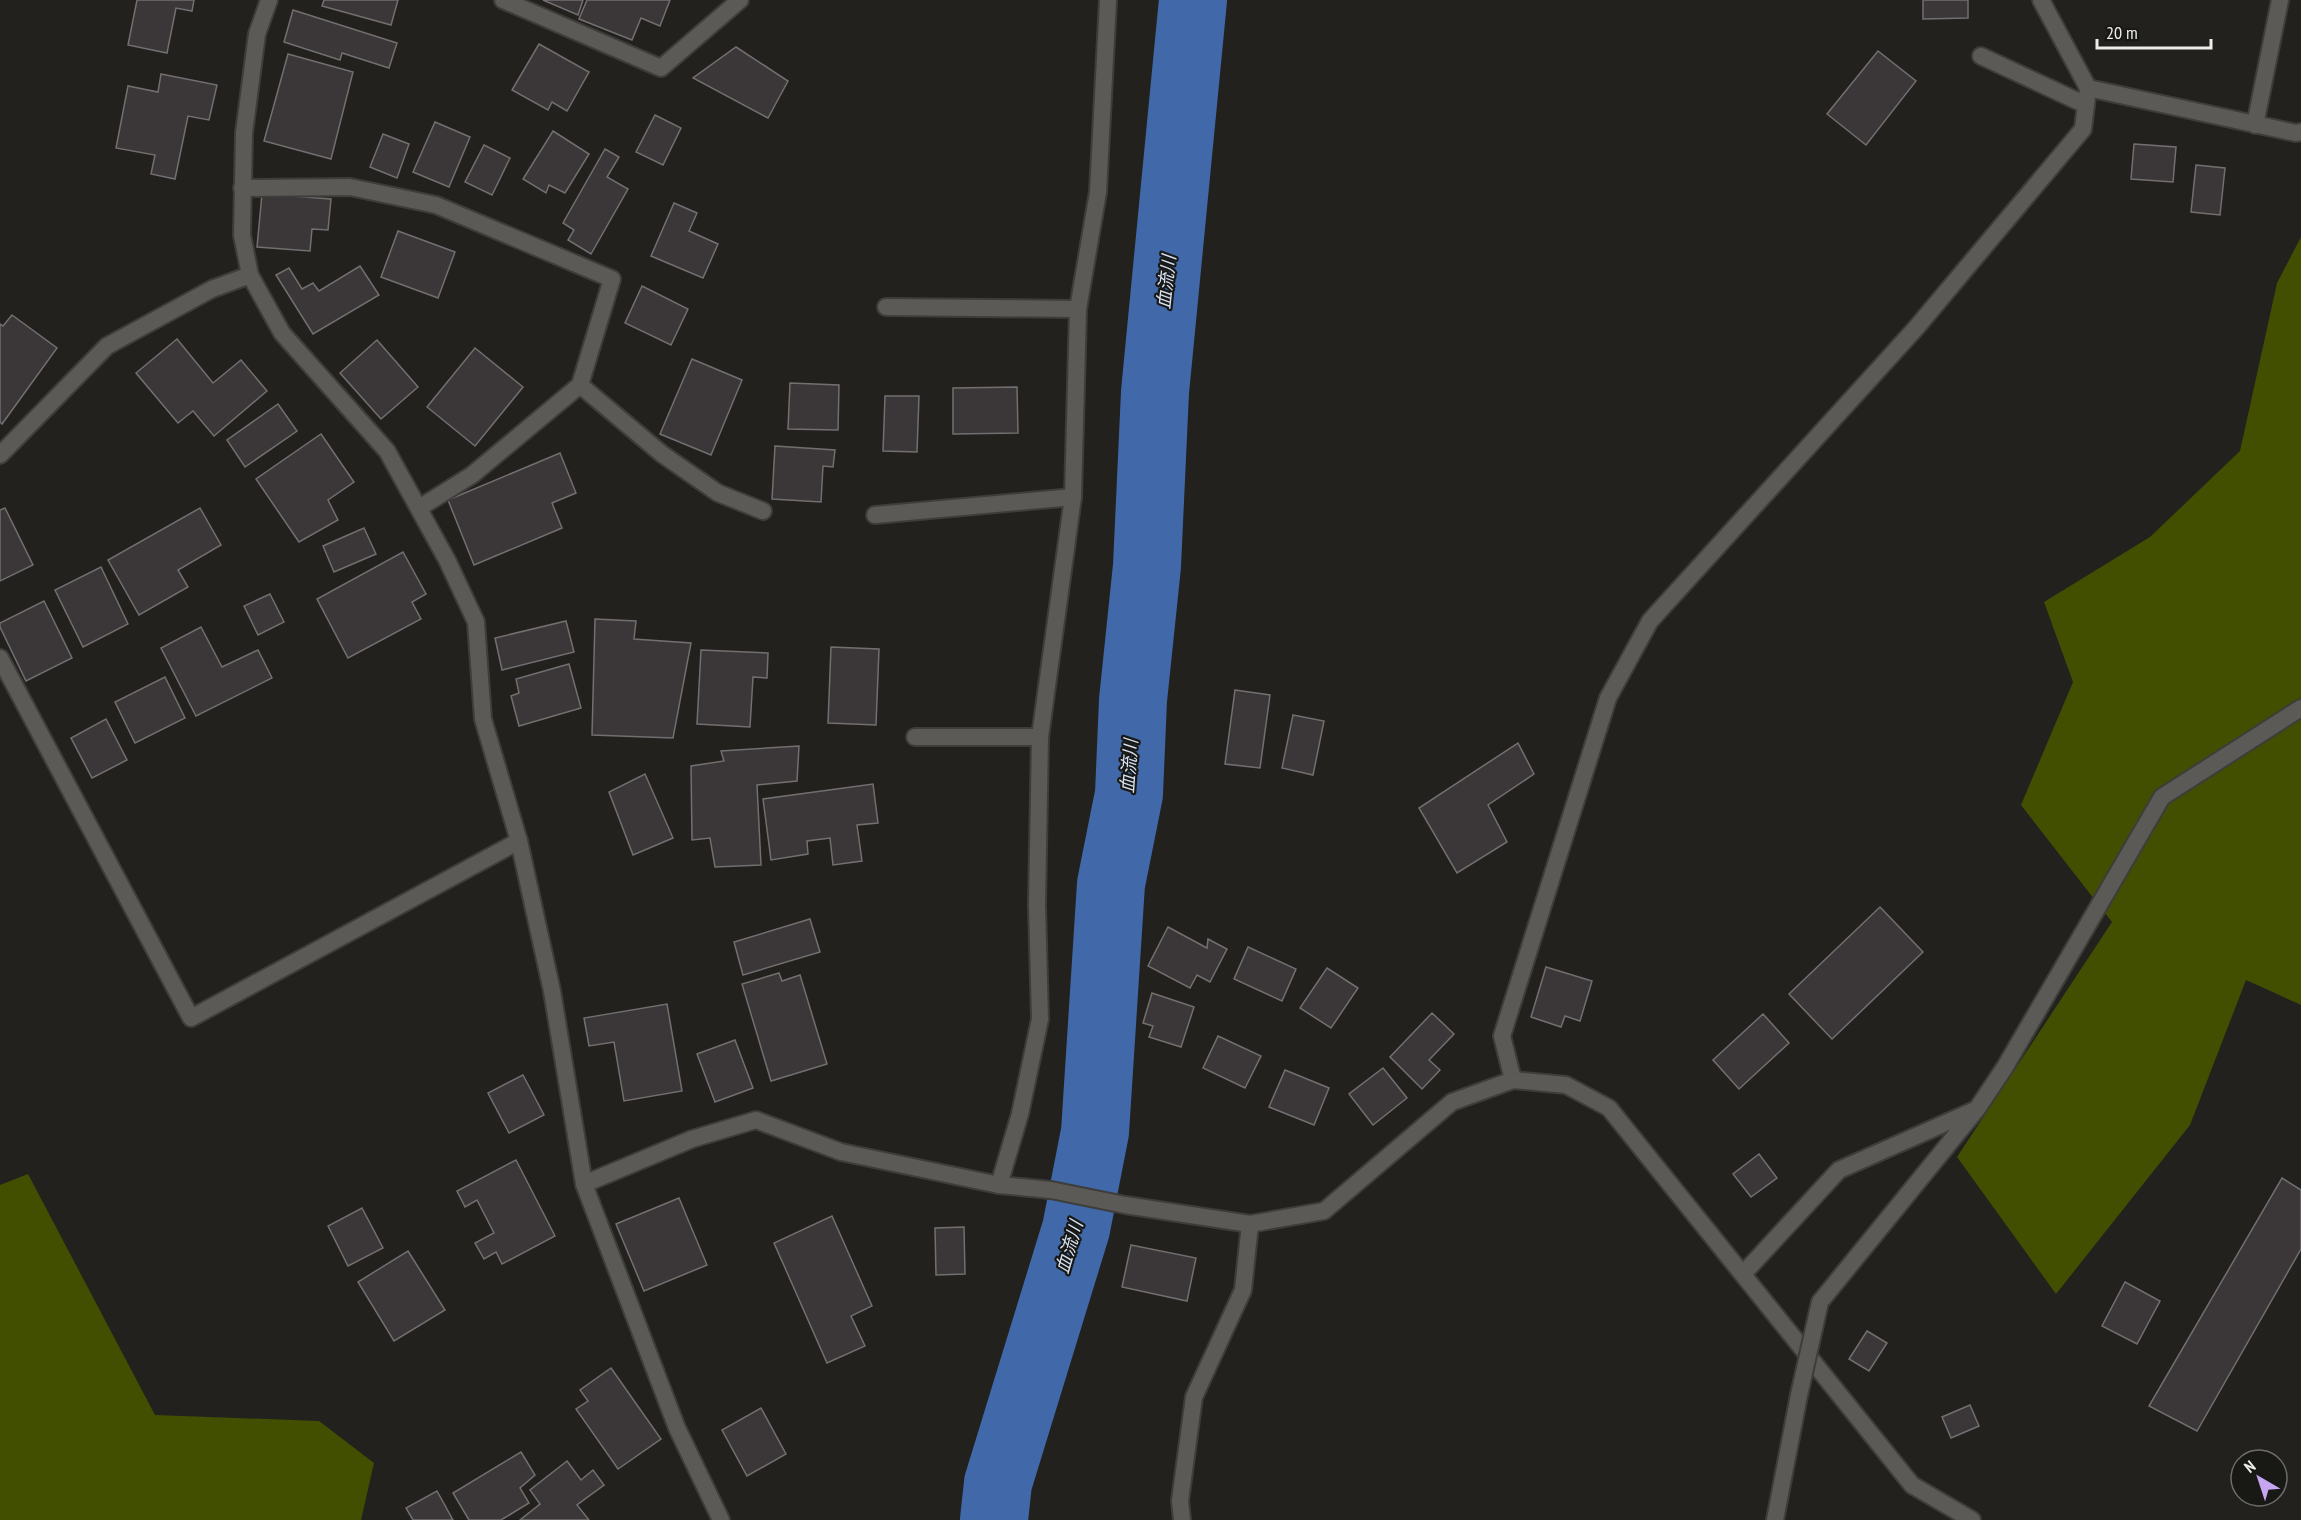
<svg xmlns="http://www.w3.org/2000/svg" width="2301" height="1520" viewBox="0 0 2301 1520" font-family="'PT Sans Narrow','Noto Sans JP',sans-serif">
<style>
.green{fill:#424f00}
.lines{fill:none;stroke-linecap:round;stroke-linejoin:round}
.river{stroke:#4169a9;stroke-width:68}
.building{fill:#3b3738;stroke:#736f70;stroke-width:1.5}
.minor-casing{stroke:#3d3d3a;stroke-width:20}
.tertiary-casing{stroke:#3d3d3a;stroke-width:20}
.minor{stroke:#5b5a57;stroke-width:16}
.tertiary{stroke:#5b5a57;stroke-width:16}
.minor-bridge-casing{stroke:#3d3d3a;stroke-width:20;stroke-linecap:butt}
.minor-bridge{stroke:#5b5a57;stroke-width:16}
.labels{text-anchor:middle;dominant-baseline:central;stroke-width:4.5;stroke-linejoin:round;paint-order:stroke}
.water-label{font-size:18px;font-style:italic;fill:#d6e2f4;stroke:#181815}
</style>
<rect width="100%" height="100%" fill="#22211e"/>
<g class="green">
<polygon points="2301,237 2301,1005 2246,980 2190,1125 2056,1294 1957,1157 2112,922 2021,805 2073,682 2044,602 2150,537 2240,451 2277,283"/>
<polygon points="28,1174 155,1415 319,1421 374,1463 361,1520 0,1520 0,1185"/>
</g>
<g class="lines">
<polyline class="river" points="994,1520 998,1483 1076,1229 1095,1132 1111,884 1129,794 1133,700 1147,566 1155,392 1193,0"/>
</g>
<g class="building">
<polygon points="137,0 194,0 192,11 176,8 167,53 128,45"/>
<polygon points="324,0 398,0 391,25 322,6"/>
<polygon points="543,0 583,0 578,15"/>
<polygon points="587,0 670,0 660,26 641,18 632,40 579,19"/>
<polygon points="1923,0 1968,0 1968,18 1923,19"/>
<polygon points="293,10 397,43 389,68 342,53 340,60 284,42"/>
<polygon points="539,44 589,72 567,111 552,102 548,110 512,90"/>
<polygon points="736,47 788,81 768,118 693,78"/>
<polygon points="1878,51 1916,81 1866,145 1827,114"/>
<polygon points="288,54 353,72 331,159 264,141"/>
<polygon points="161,74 217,85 209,120 188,116 175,179 151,174 155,155 116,148 128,86 158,92"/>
<polygon points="655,115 681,128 663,165 636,152"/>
<polygon points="435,122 470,137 449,187 413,172"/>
<polygon points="553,131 589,154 565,193 549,185 546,193 523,179"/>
<polygon points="383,134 409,144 397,178 370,167"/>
<polygon points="2134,144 2176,147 2173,182 2131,179"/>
<polygon points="484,145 510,158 492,195 465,182"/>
<polygon points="605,149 619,157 607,177 628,189 591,254 568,240 574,230 563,223"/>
<polygon points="2196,165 2225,168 2220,215 2191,212"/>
<polygon points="262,194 331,199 328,230 312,229 310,251 257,247"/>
<polygon points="674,203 697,213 689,231 718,244 703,278 651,256"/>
<polygon points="398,231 455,252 438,298 381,277"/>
<polygon points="360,266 379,295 313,334 276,275 289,268 302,289 313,283 319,291"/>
<polygon points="642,286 688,309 671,345 625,323"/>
<polygon points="12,315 57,348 2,424 0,422 0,324 3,326"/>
<polygon points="177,339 213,383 241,360 267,391 214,436 193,411 178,423 136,373"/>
<polygon points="377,340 418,387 381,419 340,373"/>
<polygon points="475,348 523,387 475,446 427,407"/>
<polygon points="692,359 742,380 711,455 660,434"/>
<polygon points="790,383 839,385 838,430 788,429"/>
<polygon points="1017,387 1018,433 953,434 953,388"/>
<polygon points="885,396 919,396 917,452 883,451"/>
<polygon points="278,404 297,431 245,467 227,440"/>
<polygon points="321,434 354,482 328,500 338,520 299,542 256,479"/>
<polygon points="775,446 835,450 833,467 823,466 821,502 772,499"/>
<polygon points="560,453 576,493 552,503 562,528 474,565 448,500"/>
<polygon points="5,508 33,565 0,581 0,510"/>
<polygon points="200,508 221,545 178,570 188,587 139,615 108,560"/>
<polygon points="364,528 376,554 334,572 323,546"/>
<polygon points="403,552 426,594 412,602 421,619 348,658 317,599"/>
<polygon points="101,567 128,624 83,647 55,590"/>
<polygon points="270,594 284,622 258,635 244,606"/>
<polygon points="44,601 72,658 26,681 0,627 0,623"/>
<polygon points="595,619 636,621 634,639 691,643 673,738 592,735"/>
<polygon points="566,621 574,652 502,670 495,638"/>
<polygon points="201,627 222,667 258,650 272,678 196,716 161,648"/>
<polygon points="831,647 879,649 876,725 828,723"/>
<polygon points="701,650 768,653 767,678 753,677 750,727 697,724"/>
<polygon points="569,664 581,708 519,726 511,696 519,693 516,679"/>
<polygon points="165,677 185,718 135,743 115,702"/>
<polygon points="1235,690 1270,695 1260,768 1225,764"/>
<polygon points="1293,715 1324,721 1313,775 1282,768"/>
<polygon points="106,719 127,760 92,778 71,738"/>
<polygon points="1518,743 1534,774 1488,805 1507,842 1457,873 1419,808"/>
<polygon points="799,746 797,781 757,785 761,865 715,867 710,838 692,840 691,766 724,761 721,751"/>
<polygon points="645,774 673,838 633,855 609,792"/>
<polygon points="873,784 878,823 857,825 862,861 833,865 830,838 807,841 808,854 771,860 763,799"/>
<polygon points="1880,907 1923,952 1832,1039 1789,994"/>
<polygon points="810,919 820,952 743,975 734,942"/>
<polygon points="1168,927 1207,948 1208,939 1227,949 1210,982 1197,975 1190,988 1148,966"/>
<polygon points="1248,947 1296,969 1282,1001 1234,979"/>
<polygon points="1546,967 1592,981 1580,1021 1565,1016 1561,1027 1531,1017"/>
<polygon points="1327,968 1358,988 1331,1028 1300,1008"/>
<polygon points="779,973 782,981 800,975 827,1064 771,1081 742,984"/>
<polygon points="1152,993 1194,1007 1181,1047 1149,1037 1153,1026 1143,1023"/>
<polygon points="667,1004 682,1091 624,1101 614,1042 589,1046 584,1018"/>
<polygon points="1432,1013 1454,1034 1429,1060 1440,1070 1422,1089 1390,1057"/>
<polygon points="1763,1014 1789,1043 1739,1089 1713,1060"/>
<polygon points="1218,1036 1261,1056 1245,1088 1203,1068"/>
<polygon points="735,1040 753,1088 715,1102 697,1054"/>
<polygon points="1383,1068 1407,1098 1373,1125 1349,1094"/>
<polygon points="1285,1070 1329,1088 1314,1125 1269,1107"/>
<polygon points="523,1075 544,1115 509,1133 488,1093"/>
<polygon points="1759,1154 1777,1178 1751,1197 1733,1174"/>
<polygon points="516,1160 555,1236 502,1264 496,1252 484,1259 475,1243 494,1233 477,1200 465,1207 457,1191"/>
<polygon points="2282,1178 2301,1190 2301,1249 2197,1431 2149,1406"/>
<polygon points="679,1198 707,1265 644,1291 616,1224"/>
<polygon points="362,1208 383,1248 348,1266 328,1226"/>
<polygon points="832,1216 872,1306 851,1316 865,1346 827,1363 774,1243"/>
<polygon points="964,1227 965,1274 936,1275 935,1228"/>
<polygon points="1131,1245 1196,1258 1187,1301 1122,1287"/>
<polygon points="408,1251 445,1310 394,1341 358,1282"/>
<polygon points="2125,1282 2160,1301 2137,1344 2102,1326"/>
<polygon points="1867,1331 1887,1343 1869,1371 1849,1359"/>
<polygon points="611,1368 661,1439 618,1469 576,1409 588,1401 580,1390"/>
<polygon points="1970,1405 1979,1426 1951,1438 1942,1417"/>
<polygon points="761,1408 786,1454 747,1476 722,1430"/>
<polygon points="521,1452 535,1475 520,1488 529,1503 501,1520 469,1520 453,1493"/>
<polygon points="567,1461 581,1480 593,1470 604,1485 577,1505 589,1520 520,1520 540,1504 530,1490"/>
<polygon points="437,1491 453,1520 413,1520 406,1508"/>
</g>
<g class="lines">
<g class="minor-casing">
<g id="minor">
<polyline points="503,0 661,68 740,0"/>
<polyline points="1981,56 2086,105"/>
<polyline points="2088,88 2296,133 2301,132"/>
<polyline points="2255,125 2280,0"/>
<polyline points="242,188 350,187 436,205 612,279 580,385 472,475 419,508"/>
<polyline points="886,307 1078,309"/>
<polyline points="580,385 662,454 718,493 763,511"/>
<polyline points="0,455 107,346 212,289 250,275"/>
<polyline points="875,515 1073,497"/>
<polyline points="0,658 191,1018 519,841"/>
<polyline points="915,737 1040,737"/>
<polyline points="1513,1080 1502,1036 1608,698 1650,621 1916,328 2083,129 2088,88 2041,0"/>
<polyline points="999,1185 1020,1114 1040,1019 1037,905 1040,737 1073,497 1078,309 1098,192 1108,0"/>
<polyline points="1743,1274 1839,1170 1975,1110"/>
<polyline points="1820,1302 1977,1109 2005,1067 2162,797 2301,708"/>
<polyline points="1182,1520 1180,1501 1194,1397 1243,1290 1250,1224"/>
<polyline points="1775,1520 1799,1395"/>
</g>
</g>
<g class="tertiary-casing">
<g id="tertiary">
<polyline points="269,0 257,34 244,133 242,235 250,275 282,333 387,451 447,560 476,622 483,719 519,841 552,991 584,1184"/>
<polyline points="721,1520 677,1428 584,1184 692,1139 756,1120 841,1152 999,1185 1051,1190 1125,1205 1250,1224 1324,1211 1452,1102 1513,1080 1566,1085 1609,1108 1912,1485 1972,1520"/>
</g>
</g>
<use href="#minor" class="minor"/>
<use href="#tertiary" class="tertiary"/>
<g class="minor-bridge-casing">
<polyline id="minor-bridge" points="1799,1395 1820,1302"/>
</g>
<use href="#minor-bridge" class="minor-bridge"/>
</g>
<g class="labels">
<g class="water-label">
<text transform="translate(1166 282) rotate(-84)">血流川</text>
<text transform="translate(1129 766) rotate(-86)">血流川</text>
<text transform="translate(1069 1247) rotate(-74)">血流川</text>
</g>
</g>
<g transform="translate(2259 1478) rotate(321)"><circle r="28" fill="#181815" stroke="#6e6d6b" stroke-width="1.5"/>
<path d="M0-4.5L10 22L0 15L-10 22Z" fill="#c6a6f0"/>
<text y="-9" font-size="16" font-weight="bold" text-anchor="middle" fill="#eeedeb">N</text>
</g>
<path d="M2097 39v9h114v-9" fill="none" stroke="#eeedeb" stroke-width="3"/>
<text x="2106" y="39" font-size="18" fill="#eeedeb" stroke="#181815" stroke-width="4.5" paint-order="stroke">20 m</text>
</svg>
